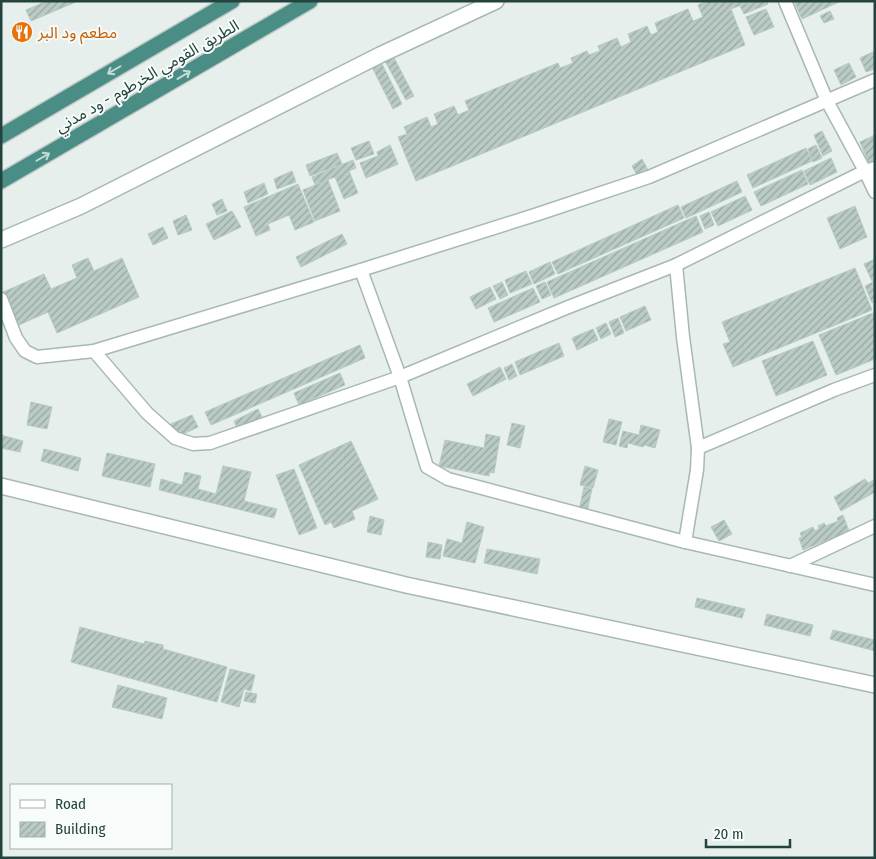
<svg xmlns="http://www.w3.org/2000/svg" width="876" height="859" viewBox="0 0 876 859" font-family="'Fira Sans Condensed','Noto Sans Arabic',sans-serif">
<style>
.building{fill:url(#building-hatch);stroke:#b7cac4}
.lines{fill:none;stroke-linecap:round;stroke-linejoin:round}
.service-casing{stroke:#a8b8b4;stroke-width:15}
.minor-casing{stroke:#a8b8b4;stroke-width:18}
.trunk-casing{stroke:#c1cac9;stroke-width:18}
.service{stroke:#fff;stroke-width:12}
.minor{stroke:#fff;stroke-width:15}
.trunk{stroke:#4a8d84;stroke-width:15}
.oneway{stroke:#c3dad6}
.labels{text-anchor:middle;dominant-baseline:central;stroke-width:4;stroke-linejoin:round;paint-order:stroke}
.food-label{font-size:16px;fill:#c56008;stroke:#f7fbf9;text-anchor:start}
.street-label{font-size:16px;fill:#23433e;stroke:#f7fbf9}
</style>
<defs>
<pattern id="building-hatch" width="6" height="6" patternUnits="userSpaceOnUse" patternTransform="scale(1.25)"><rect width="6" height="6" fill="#bacbc6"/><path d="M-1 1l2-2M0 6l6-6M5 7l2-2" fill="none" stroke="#97a6a2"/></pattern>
</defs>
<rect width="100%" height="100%" fill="#e6efec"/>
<g class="building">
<polygon points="47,1 78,1 31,21 26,10"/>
<polygon points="707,1 748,1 749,2 731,9 745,45 416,181 398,137 407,134 404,127 427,117 431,127 438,124 434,114 454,106 458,115 469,110 465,101 558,63 560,68 573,63 571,58 587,51 589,55 600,51 598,46 617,38 621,47 631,42 628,34 647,26 651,35 658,32 655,23 688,9 693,21 703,17 698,5"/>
<polygon points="751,1 767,1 768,4 744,14 740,6"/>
<polygon points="794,1 841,1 802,19"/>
<polygon points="766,9 774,27 754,35 746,17"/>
<polygon points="830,11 834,19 824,23 820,16"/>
<polygon points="875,51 875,69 866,72 860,58"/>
<polygon points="391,52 414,96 406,100 383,57"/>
<polygon points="379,58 402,104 393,109 370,63"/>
<polygon points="849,63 856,77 841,85 834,70"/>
<polygon points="822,131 832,151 823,156 814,135"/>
<polygon points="875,135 875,160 869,163 860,142"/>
<polygon points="369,141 374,154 356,160 351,148"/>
<polygon points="390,145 398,164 366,178 360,163 378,156 377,152"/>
<polygon points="816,145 822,158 813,162 808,149"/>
<polygon points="806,148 812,161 753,188 747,175"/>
<polygon points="337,153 342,164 310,176 306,165"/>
<polygon points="831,158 837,172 810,185 804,171"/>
<polygon points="642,159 648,170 638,177 632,166"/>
<polygon points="353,160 356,168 349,171 358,193 344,199 335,177 315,185 312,177"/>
<polygon points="802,170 808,184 761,206 754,192"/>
<polygon points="292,171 296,182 277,189 274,179"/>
<polygon points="328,180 340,211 315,221 303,190"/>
<polygon points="737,181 742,192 686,218 681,207"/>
<polygon points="264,183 268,194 248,203 244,192"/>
<polygon points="298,184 314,222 295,230 289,215 268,224 270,230 256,236 244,207"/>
<polygon points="745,196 752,210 718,226 711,212"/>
<polygon points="222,199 227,211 217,215 212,204"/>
<polygon points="678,205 684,218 558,274 552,262"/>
<polygon points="855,206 867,237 840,249 827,218"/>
<polygon points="232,211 241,227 214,240 206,224"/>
<polygon points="709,212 714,225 705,229 700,216"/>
<polygon points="186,215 192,230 178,235 173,221"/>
<polygon points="696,216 703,232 554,298 547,282"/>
<polygon points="163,227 168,238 153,245 148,234"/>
<polygon points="342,234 347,244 301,267 296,257"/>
<polygon points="88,258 94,271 122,258 139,297 57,333 48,312 19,325 11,307 7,309 1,293 44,274 51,289 77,278 72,265"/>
<polygon points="875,259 875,280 872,281 864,264"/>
<polygon points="550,262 555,274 534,284 529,272"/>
<polygon points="855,268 872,310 733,367 723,344 730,342 722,322"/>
<polygon points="526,271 532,284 510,293 505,280"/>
<polygon points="875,281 875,301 872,303 865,286"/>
<polygon points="502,282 508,295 500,299 493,286"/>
<polygon points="545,282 551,295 542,299 536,286"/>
<polygon points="490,287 496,299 476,309 470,297"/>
<polygon points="533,288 540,302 494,322 488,308"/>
<polygon points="645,306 651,320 626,331 620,317"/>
<polygon points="873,313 875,318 875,359 836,375 819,335"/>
<polygon points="618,318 624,333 615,337 609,322"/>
<polygon points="606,323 611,334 601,339 596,328"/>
<polygon points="593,329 598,340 577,350 572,338"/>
<polygon points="813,341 827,375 776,396 762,361"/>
<polygon points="559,343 564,356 520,375 515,362"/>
<polygon points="360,345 365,358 211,425 205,412"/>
<polygon points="512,364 517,376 509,380 504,368"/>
<polygon points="500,367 506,379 473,396 467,384"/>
<polygon points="340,373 345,385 299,405 294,393"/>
<polygon points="31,402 52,407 47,429 27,425"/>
<polygon points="258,409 264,421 239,432 234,421"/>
<polygon points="192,415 198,427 177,437 171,424"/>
<polygon points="609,419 622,422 616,445 603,442"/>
<polygon points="512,423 525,426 520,448 507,445"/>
<polygon points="641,425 660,430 655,448 644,445 643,447 628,443 627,448 619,446 623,431 639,435"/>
<polygon points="486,434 500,437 494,473 490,472 489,476 439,466 445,440 484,448"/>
<polygon points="1,435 23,441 20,452 1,448"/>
<polygon points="351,441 378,499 352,511 355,519 334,528 331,522 325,525 299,465"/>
<polygon points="44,449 81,458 78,471 41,461"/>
<polygon points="107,453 155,464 150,487 102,476"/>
<polygon points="223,466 251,472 244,501 277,509 274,518 159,490 161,479 182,485 185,472 201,476 198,489 216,494"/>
<polygon points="585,466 598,470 593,488 580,485"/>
<polygon points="294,469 317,528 299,535 276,475"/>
<polygon points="865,479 868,483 874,480 875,492 841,511 834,497"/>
<polygon points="584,487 592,489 587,512 579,510"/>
<polygon points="843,515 849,531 803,550 799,538 802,537 800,533 813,527 815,531 819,529 818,526 824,523 826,526 838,521 837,518"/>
<polygon points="370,516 384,520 381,535 367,532"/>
<polygon points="724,520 732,534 719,541 711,527"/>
<polygon points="467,522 484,527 475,563 443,556 447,539 462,543"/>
<polygon points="428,542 442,545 440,559 426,557"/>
<polygon points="487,549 540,559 537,574 484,563"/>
<polygon points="697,598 745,609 742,618 695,607"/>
<polygon points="767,614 813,625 810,636 764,625"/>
<polygon points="80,627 144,644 145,641 163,645 163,649 227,667 217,702 71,662"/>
<polygon points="833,630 875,640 875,651 830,639"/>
<polygon points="230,669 255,675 251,691 244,689 239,707 221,702"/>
<polygon points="118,685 167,698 162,719 112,707"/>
<polygon points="246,692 257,694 255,703 244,701"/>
</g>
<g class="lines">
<g class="service-casing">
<g id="service">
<polyline points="785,1 827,101 865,171 875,192"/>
<polyline points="676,265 683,337 698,448 697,470 685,542"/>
<polyline points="361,270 400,377 427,467 448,479 685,542 875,585"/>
<polyline points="1,299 16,338 25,351 37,357 94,351 361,270 538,214 649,177 875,80"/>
<polyline points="94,351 147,413 175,438 193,444 210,443 400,377 566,308 676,265 865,171 875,168"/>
<polyline points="698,448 834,390 875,375"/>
<polyline points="790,566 875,526"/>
</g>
</g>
<g class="minor-casing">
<g id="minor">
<polyline points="1,240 81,206 380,55 496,1"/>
<polyline points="1,486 406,585 875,685"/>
</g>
</g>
<g class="trunk-casing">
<g id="trunk">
<polyline points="1,136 232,1"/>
<polyline points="1,181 310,1"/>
</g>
</g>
<use href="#service" class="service"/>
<use href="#minor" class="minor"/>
<use href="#trunk" class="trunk"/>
</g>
<defs><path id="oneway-shaft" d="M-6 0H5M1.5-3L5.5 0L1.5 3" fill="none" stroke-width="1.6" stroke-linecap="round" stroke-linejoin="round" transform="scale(1.25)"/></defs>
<g class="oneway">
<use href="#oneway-shaft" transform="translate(114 70) rotate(150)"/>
<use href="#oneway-shaft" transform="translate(184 75) rotate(-31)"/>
<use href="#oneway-shaft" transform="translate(43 157) rotate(-30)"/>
</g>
<defs>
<g id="restaurant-disc" transform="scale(1.125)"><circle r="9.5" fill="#e8710a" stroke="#f7fbf9"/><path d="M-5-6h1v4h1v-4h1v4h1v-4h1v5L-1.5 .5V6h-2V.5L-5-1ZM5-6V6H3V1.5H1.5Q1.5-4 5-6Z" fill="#fff"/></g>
</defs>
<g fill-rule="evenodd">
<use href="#restaurant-disc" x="22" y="32"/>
</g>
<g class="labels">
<g class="food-label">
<text x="38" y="32">مطعم ود البر</text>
</g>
<g class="street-label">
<text transform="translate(147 76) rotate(-30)">الطريق القومي الخرطوم - ود مدني</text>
</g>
</g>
<rect width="876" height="859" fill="none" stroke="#23433e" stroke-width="5"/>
<rect x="10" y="784" width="162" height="65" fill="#f7fbf9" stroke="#a2b1ae"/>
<rect x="20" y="800" width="25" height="8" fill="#ffffff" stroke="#a2b1ae"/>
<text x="55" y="809" font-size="15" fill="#23433e">Road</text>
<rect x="20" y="822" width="25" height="15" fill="url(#building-hatch)" stroke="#a2b1ae"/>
<text x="55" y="834" font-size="15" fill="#23433e">Building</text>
<path d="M706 839v8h84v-8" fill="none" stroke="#23433e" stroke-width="2.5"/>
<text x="714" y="839" font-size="15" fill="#23433e" stroke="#f7fbf9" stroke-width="4" paint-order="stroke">20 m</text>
</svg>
